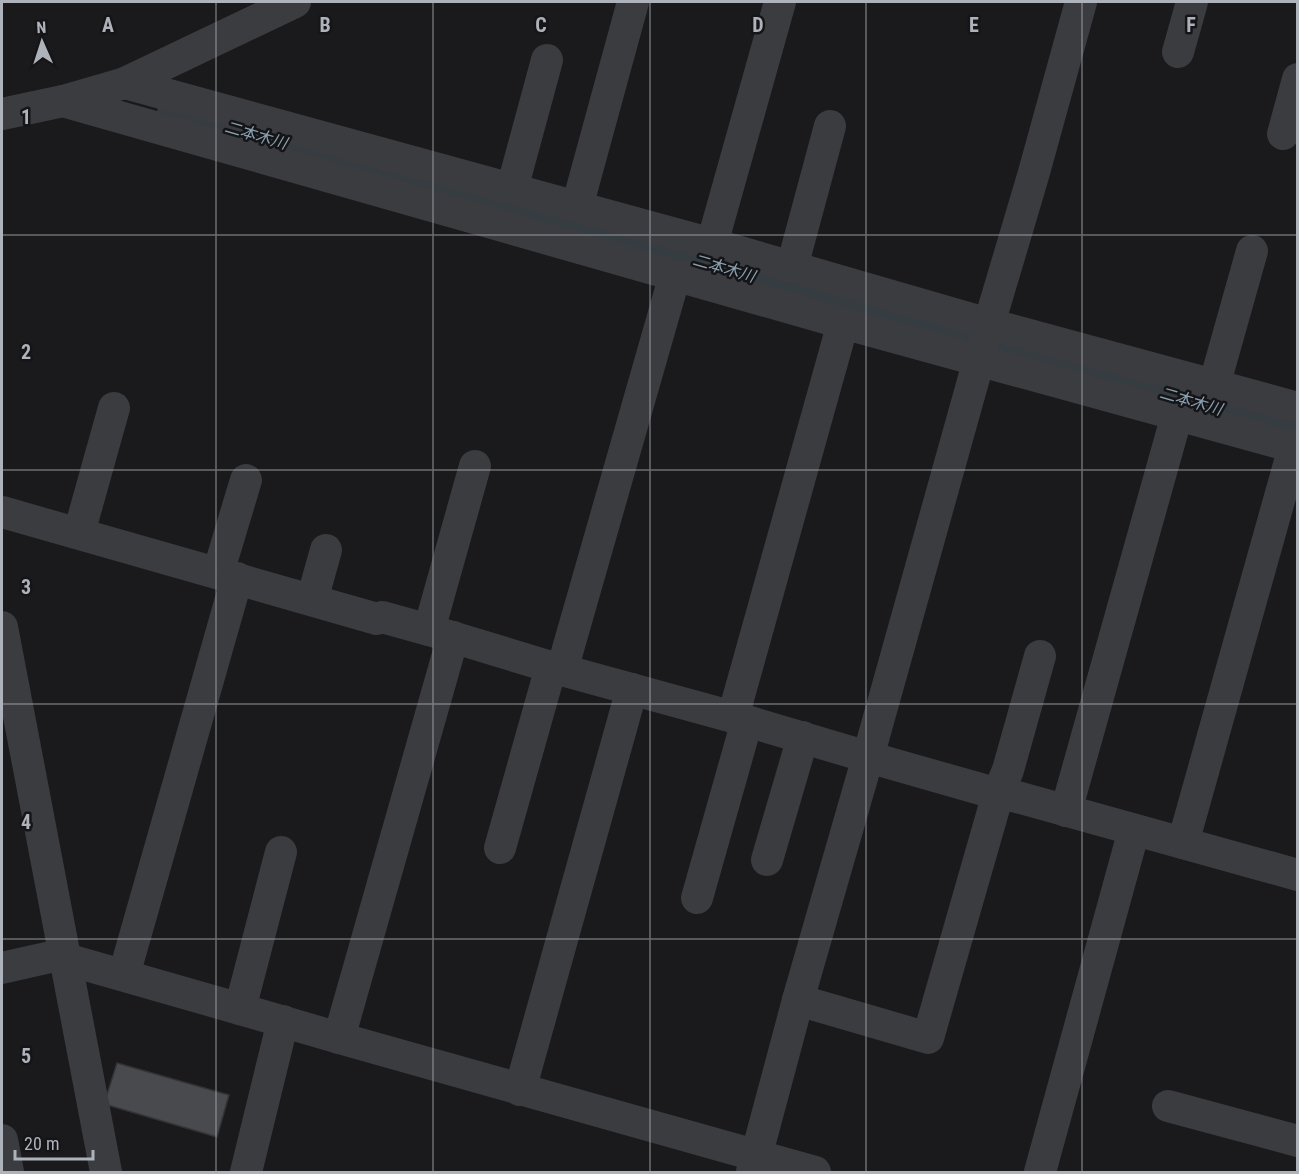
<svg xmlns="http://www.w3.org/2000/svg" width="1299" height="1174" viewBox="0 0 1299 1174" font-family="'Roboto Condensed','Noto Sans JP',sans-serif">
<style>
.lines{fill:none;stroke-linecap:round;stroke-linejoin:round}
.river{stroke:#353d43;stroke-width:46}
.building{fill:#494a4e;stroke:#343437;stroke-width:1.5}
.minor{stroke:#3b3c40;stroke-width:32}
.grid{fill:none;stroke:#aeb2ba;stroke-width:1.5;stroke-opacity:0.55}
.labels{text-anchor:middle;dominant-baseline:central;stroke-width:5;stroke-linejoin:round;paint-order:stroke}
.water-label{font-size:16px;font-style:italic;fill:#89a0b0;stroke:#151517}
.grid-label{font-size:20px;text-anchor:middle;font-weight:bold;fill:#aeb2ba;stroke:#151517;stroke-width:5;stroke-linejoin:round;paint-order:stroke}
</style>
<rect width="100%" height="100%" fill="#1a1a1c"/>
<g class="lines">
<polyline class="river" points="180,114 971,340 1298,431"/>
</g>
<polygon class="building" points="117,1063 229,1095 217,1137 104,1104"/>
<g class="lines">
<g class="minor">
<polyline points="1178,52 1192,2"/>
<polyline points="125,83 712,244 989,324 1298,408"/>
<polyline points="63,101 843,323 1298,448"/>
<polyline points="2,114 63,101 125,83 295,2"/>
<polyline points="1283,134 1298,79"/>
<polyline points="512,189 547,60"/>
<polyline points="577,207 633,2"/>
<polyline points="712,244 780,2"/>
<polyline points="792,267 830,126"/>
<polyline points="1214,386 1252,251"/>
<polyline points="2,512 377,619 382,617 429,630 551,667 733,717 868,757 998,794 1017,797 1298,875"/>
<polyline points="79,533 114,408"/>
<polyline points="218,573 246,480"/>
<polyline points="312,600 326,550"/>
<polyline points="2,627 106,1172"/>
<polyline points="429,630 475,466"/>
<polyline points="562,670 675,275"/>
<polyline points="733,717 843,323"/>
<polyline points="1066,811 1177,415"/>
<polyline points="1183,843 1294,447"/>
<polyline points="500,848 551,667"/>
<polyline points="767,860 803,737"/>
<polyline points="697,898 747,721"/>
<polyline points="2,968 55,956 240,1009 339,1038 815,1172"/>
<polyline points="124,975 237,578"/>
<polyline points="798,1000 928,1038 998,794 1008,770 1040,656"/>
<polyline points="240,1009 281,852"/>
<polyline points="339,1038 453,637"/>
<polyline points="520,1090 632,689"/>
<polyline points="1168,1106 1298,1141"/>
<polyline points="2,1140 8,1172"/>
<polyline points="246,1172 283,1021"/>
<polyline points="752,1172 798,1000 868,757 989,324 1033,176 1081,2"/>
<polyline points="1040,1172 1134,830"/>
</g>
</g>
<path class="grid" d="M216,2V1172M433,2V1172M650,2V1172M866,2V1172M1082,2V1172M2,235H1298M2,470H1298M2,704H1298M2,939H1298"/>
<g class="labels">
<g class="water-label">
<text transform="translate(256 135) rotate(16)">二本木川</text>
<text transform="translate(724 268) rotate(16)">二本木川</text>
<text transform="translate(1191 401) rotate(16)">二本木川</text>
</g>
</g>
<g class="grid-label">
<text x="108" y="32">A</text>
<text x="325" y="32">B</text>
<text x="541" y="32">C</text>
<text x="758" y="32">D</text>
<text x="974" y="32">E</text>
<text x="1191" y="32">F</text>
<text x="26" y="124">1</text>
<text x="26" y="359">2</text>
<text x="26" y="594">3</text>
<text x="26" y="829">4</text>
<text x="26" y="1063">5</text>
</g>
<rect width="1299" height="1174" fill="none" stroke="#aeb2ba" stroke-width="6"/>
<g transform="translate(42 42) rotate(357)" stroke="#151517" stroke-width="4.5" paint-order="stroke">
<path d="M0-4.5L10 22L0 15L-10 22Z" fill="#aeb2ba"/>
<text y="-9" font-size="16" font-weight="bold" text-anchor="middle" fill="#aeb2ba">N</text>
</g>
<path d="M15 1150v9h78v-9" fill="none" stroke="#aeb2ba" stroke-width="3"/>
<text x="24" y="1150" font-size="18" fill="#aeb2ba" stroke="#151517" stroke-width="4.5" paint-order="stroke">20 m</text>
</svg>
